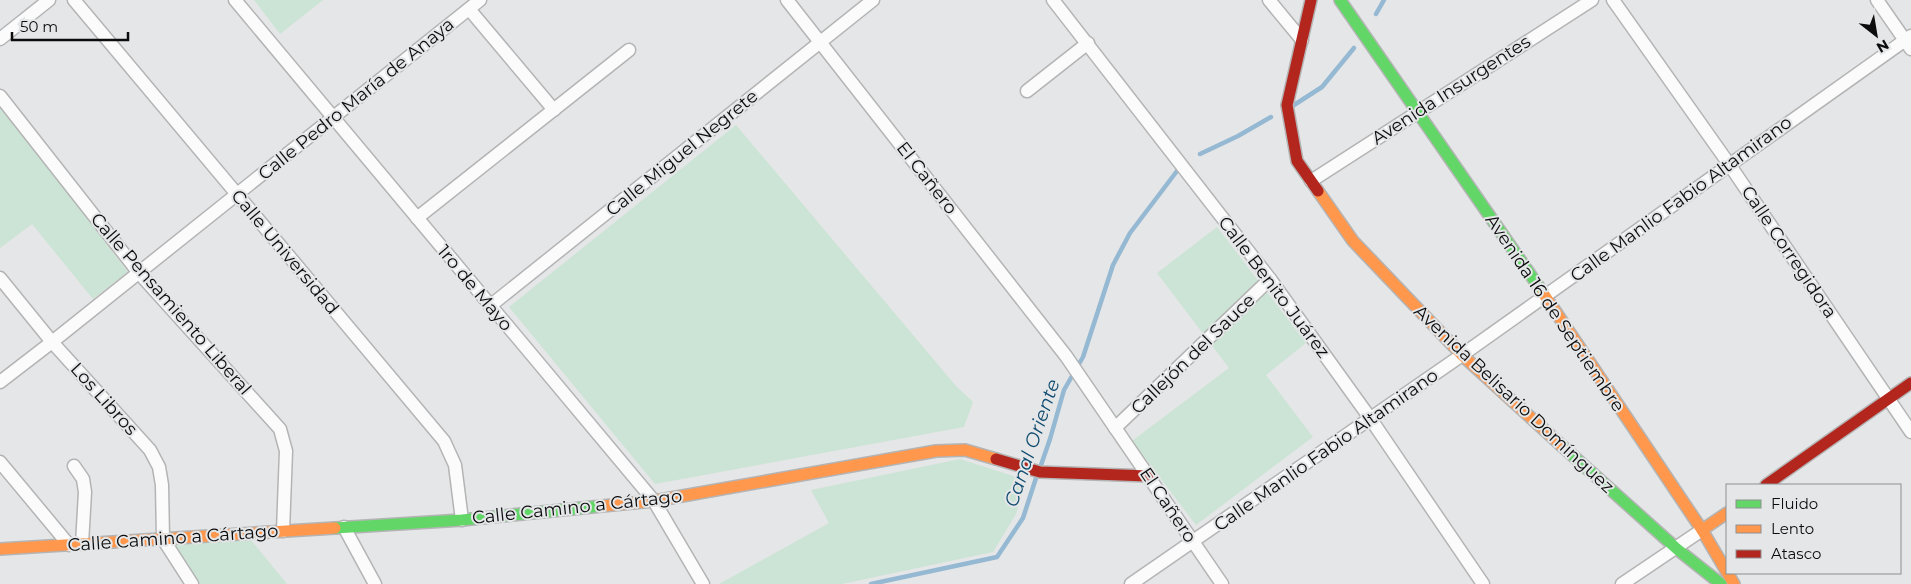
<svg xmlns="http://www.w3.org/2000/svg" width="1911" height="584" viewBox="0 0 1911 584" font-family="Montserrat,sans-serif">
<style>
.green{fill:#cce4d5}
.lines{fill:none;stroke-linecap:round;stroke-linejoin:round}
.stream{stroke:#95b8d3;stroke-width:4.5}
.street-casing{stroke:#b4b4b5;stroke-width:15}
.fast-casing{stroke:#b4b4b5;stroke-width:14}
.slow-casing{stroke:#b4b4b5;stroke-width:14}
.jam-casing{stroke:#b4b4b5;stroke-width:14}
.street{stroke:#fbfbfb;stroke-width:12}
.fast{stroke:#63d668;stroke-width:11}
.slow{stroke:#ff974d;stroke-width:11}
.jam{stroke:#b3261e;stroke-width:11}
.labels{text-anchor:middle;dominant-baseline:central;stroke-width:4;stroke-linejoin:round;paint-order:stroke}
.street-label{font-size:18px;fill:#0c0c0d;stroke:#e4e6e8}
.water-label{font-size:19px;font-style:italic;fill:#104b70;stroke:#e4e6e8}
</style>
<rect width="100%" height="100%" fill="#e5e6e7"/>
<g class="green">
<polygon points="254,0 323,0 280,34"/>
<polygon points="0,106 128,272 93,299 32,224 0,248"/>
<polygon points="736,125 956,386 973,402 964,427 655,484 509,307"/>
<polygon points="1217,227 1306,343 1266,375 1313,437 1196,525 1132,441 1229,368 1157,273"/>
<polygon points="960,459 1026,480 1016,514 993,552 842,584 719,584 829,523 811,490"/>
<polygon points="250,539 287,584 197,584 172,543"/>
</g>
<g class="lines">
<g class="stream">
<polyline points="1376,14 1384,0"/>
<polyline points="1294,105 1322,87 1354,48"/>
<polyline points="1200,154 1238,136 1271,117"/>
<polyline points="1040,468 1050,439 1064,390 1083,357 1113,265 1130,233 1177,171"/>
<polyline points="871,584 997,557 1023,518 1037,475"/>
</g>
<g class="street-casing">
<g id="street">
<polyline points="74,0 444,441 455,465 462,520"/>
<polyline points="235,0 654,501 703,584"/>
<polyline points="787,0 1066,356 1222,584"/>
<polyline points="1053,0 1270,279 1370,418 1483,584"/>
<polyline points="1269,0 1302,40"/>
<polyline points="1613,0 1729,164 1911,432"/>
<polyline points="1877,0 1911,49"/>
<polyline points="469,9 554,110"/>
<polyline points="0,39 49,0"/>
<polyline points="1027,91 1088,43"/>
<polyline points="0,96 139,273 280,429 286,451 283,531"/>
<polyline points="1311,181 1592,0"/>
<polyline points="417,218 629,50"/>
<polyline points="0,278 52,342 150,450 159,467 162,485 163,539 192,584"/>
<polyline points="490,306 873,0"/>
<polyline points="0,382 52,342 480,0"/>
<polyline points="1115,428 1270,279"/>
<polyline points="0,462 69,545"/>
<polyline points="74,466 83,479 85,492 82,544"/>
<polyline points="344,527 375,584"/>
<polyline points="1131,584 1462,355 1911,36"/>
<polyline points="1622,584 1702,530"/>
</g>
</g>
<g class="fast-casing">
<g id="fast">
<polyline points="1340,0 1543,293"/>
<polyline points="1562,446 1677,549 1721,584"/>
<polyline points="335,528 462,520 602,506"/>
</g>
</g>
<g class="slow-casing">
<g id="slow">
<polyline points="1318,191 1353,241 1462,355 1562,446"/>
<polyline points="1543,293 1702,530 1734,584"/>
<polyline points="602,506 654,501 936,451 965,450 996,459"/>
<polyline points="1702,530 1727,513"/>
<polyline points="0,549 335,528"/>
</g>
</g>
<g class="jam-casing">
<g id="jam">
<polyline points="1311,0 1287,105 1297,161 1318,191"/>
<polyline points="996,459 1040,472 1148,476"/>
<polyline points="1766,485 1911,383"/>
</g>
</g>
<use href="#street" class="street"/>
<use href="#fast" class="fast"/>
<use href="#slow" class="slow"/>
<use href="#jam" class="jam"/>
</g>
<g class="labels">
<g class="street-label">
<text transform="translate(1451 90) rotate(-33)">Avenida Insurgentes</text>
<text transform="translate(356 99) rotate(-39)">Calle Pedro María de Anaya</text>
<text transform="translate(682 153) rotate(-39)">Calle Miguel Negrete</text>
<text transform="translate(927 178) rotate(52)">El Cañero</text>
<text transform="translate(1681 199) rotate(-36)">Calle Manlio Fabio Altamirano</text>
<text transform="translate(285 252) rotate(50)">Calle Universidad</text>
<text transform="translate(1789 252) rotate(56)">Calle Corregidora</text>
<text transform="translate(1274 287) rotate(53)">Calle Benito Juárez</text>
<text transform="translate(475 288) rotate(50)">1ro de Mayo</text>
<text transform="translate(171 304) rotate(49)">Calle Pensamiento Liberal</text>
<text transform="translate(1555 313) rotate(56)">Avenida 16 de Septiembre</text>
<text transform="translate(1193 354) rotate(-44)">Callejón del Sauce</text>
<text transform="translate(104 399) rotate(48)">Los Libros</text>
<text transform="translate(1514 399) rotate(43)">Avenida Belisario Domínguez</text>
<text transform="translate(1326 450) rotate(-35)">Calle Manlio Fabio Altamirano</text>
<text transform="translate(1168 505) rotate(56)">El Cañero</text>
<text transform="translate(577 507) rotate(-6)">Calle Camino a Cártago</text>
<text transform="translate(173 538) rotate(-4)">Calle Camino a Cártago</text>
</g>
<g class="water-label">
<text transform="translate(1032 443) rotate(-71)">Canal Oriente</text>
</g>
</g>
<rect x="1726" y="484" width="175" height="90" fill="#e4e6e8" stroke="#8e8f90"/>
<rect x="1736" y="500" width="25" height="8" fill="#63d668" stroke="#8e8f90"/>
<text x="1771" y="509" font-size="15" fill="#0c0c0d">Fluido</text>
<rect x="1736" y="525" width="25" height="8" fill="#ff974d" stroke="#8e8f90"/>
<text x="1771" y="534" font-size="15" fill="#0c0c0d">Lento</text>
<rect x="1736" y="550" width="25" height="8" fill="#b3261e" stroke="#8e8f90"/>
<text x="1771" y="559" font-size="15" fill="#0c0c0d">Atasco</text>
<g transform="translate(1876 35) rotate(149)" stroke="#e4e6e8" stroke-width="4" paint-order="stroke">
<path d="M0-4L9 19L0 12L-9 19Z" fill="#0c0c0d"/>
<text y="-8" font-size="14" font-weight="bold" text-anchor="middle" fill="#0c0c0d">N</text>
</g>
<path d="M12 32v8h116v-8" fill="none" stroke="#0c0c0d" stroke-width="2.5"/>
<text x="20" y="32" font-size="15" fill="#0c0c0d" stroke="#e4e6e8" stroke-width="4" paint-order="stroke">50 m</text>
</svg>
